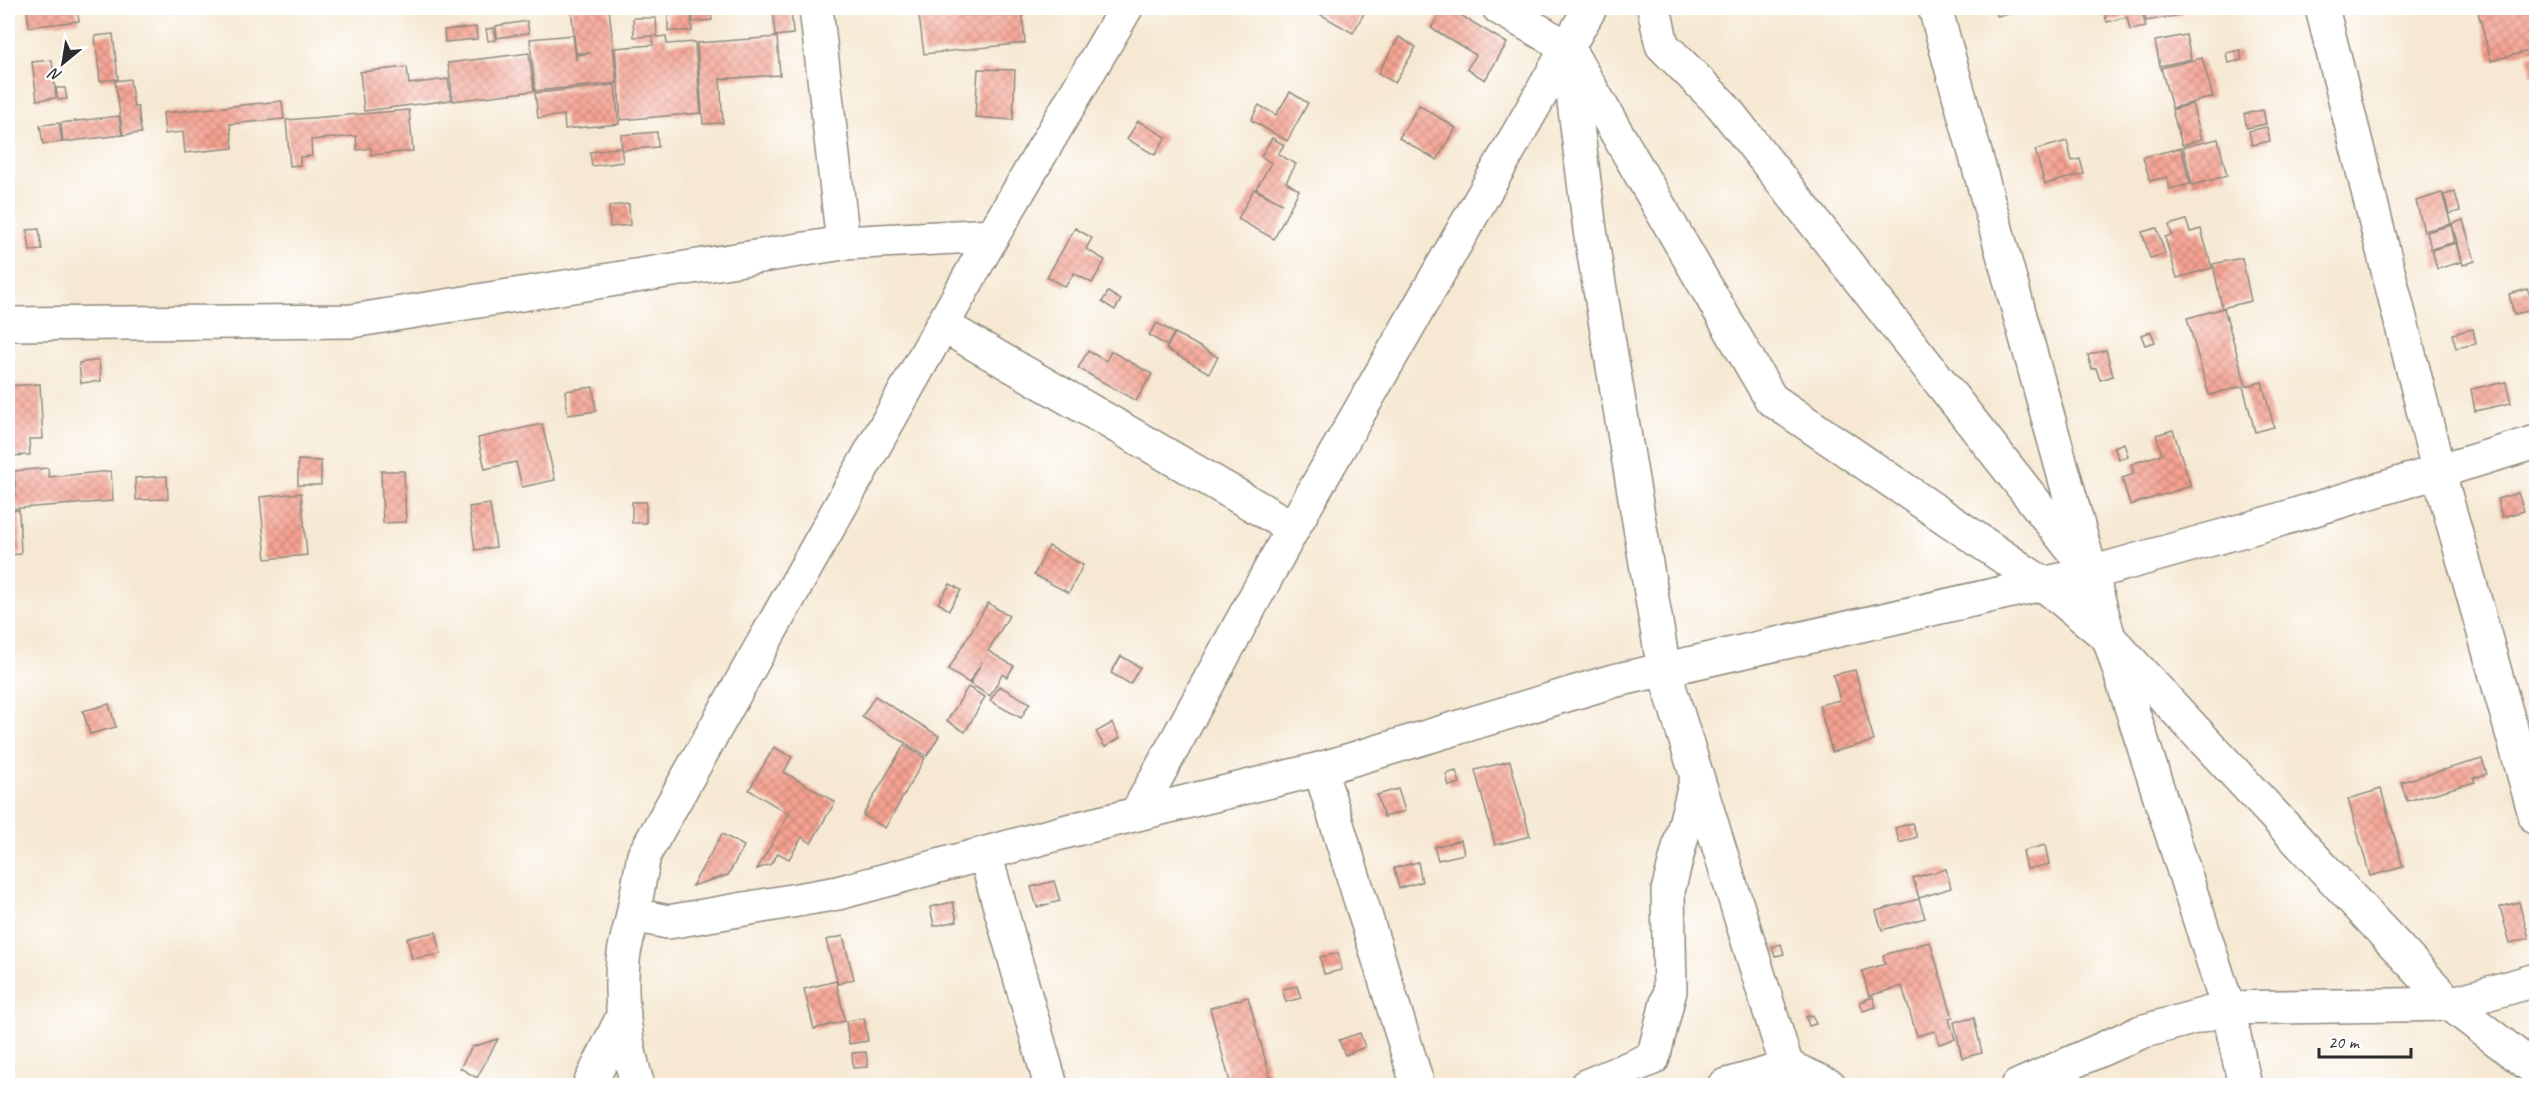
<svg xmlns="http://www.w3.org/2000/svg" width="2544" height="1093" viewBox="0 0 2544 1093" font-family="Caveat,sans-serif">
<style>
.building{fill:url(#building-cross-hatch)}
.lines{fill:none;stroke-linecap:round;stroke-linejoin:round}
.street-casing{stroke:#908a7e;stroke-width:36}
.street{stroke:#fff;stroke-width:33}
</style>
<defs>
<pattern id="building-cross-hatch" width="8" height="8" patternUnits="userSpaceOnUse" patternTransform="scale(1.5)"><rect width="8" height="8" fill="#f6a291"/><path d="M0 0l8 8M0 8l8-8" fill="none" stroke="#c78477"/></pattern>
</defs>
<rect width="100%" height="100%" fill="#fff"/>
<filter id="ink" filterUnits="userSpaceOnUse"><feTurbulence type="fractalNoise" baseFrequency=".0167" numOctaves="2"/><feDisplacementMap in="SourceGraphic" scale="12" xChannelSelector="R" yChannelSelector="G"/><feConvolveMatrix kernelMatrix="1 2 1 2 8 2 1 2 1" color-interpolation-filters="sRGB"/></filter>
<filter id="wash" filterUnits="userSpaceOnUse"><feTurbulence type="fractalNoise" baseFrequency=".008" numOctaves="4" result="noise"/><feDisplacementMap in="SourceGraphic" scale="24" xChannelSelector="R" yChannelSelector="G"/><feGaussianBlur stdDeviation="1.35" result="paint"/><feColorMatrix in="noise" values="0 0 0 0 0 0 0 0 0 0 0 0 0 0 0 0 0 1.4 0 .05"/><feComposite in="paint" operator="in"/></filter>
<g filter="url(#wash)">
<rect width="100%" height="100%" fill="#f6e8d2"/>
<g id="blocks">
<g class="building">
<polygon points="27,8 77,8 79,21 29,27"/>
<polygon points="571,8 609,8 617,83 535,91 530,39 573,35 576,60 576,55 591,53 576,53"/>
<polygon points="692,8 710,8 712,20 693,22"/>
<polygon points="773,8 791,8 793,34 775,36"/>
<polygon points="918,8 947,8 947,15 1022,8 1025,43 924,54"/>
<polygon points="1319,8 1367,8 1353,33 1316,12"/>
<polygon points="1443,8 1449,8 1507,43 1485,80 1467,69 1476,55 1431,28"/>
<polygon points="1996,8 2019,8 2020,12 1997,16"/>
<polygon points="2103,8 2141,8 2146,27 2130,30 2127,17 2107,22"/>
<polygon points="2143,8 2180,8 2181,15 2146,21"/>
<polygon points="2477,8 2531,8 2536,26 2536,49 2491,61"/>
<polygon points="691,13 692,31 668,31 668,14"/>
<polygon points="633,18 656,18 657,37 666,36 667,44 695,42 701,113 621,120 615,48 653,45 653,36 634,37"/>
<polygon points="527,21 529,33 497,38 496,26"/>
<polygon points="476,27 477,39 445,42 444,30"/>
<polygon points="494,28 496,40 488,41 486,29"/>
<polygon points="113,34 118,79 100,81 95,36"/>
<polygon points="2186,35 2191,59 2160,66 2155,41"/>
<polygon points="777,37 780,75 720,79 723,123 703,124 697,43"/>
<polygon points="1399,37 1416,47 1395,83 1378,73"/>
<polygon points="2240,50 2242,60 2228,63 2226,53"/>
<polygon points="2536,52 2536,74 2532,75 2527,55"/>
<polygon points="529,53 534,91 453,101 448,63"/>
<polygon points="2202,58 2213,97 2172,108 2161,68"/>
<polygon points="52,60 56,98 37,100 32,62"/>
<polygon points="407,67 409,84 448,79 451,100 364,111 360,72"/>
<polygon points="978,69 1015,70 1013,120 975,117"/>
<polygon points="130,79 134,107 138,107 141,133 123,135 115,81"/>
<polygon points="615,85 619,124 565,129 564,115 538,118 535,93"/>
<polygon points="56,88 65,88 67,99 58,100"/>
<polygon points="1290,92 1308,103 1287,141 1251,120 1259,105 1276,115"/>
<polygon points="282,101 284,119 230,124 233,148 185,153 183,132 165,134 163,113"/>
<polygon points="2192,104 2202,139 2182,145 2172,110"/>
<polygon points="1419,105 1456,128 1437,160 1399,138"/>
<polygon points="409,110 413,151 371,155 371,148 357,150 356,136 311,140 312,156 300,157 300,165 290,166 286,120"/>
<polygon points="2263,110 2266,124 2247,128 2244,114"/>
<polygon points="119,116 122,135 63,142 61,123"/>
<polygon points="1138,121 1166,137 1155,155 1127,139"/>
<polygon points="59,123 62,142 43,144 40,125"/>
<polygon points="2267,127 2270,141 2252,145 2249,131"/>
<polygon points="657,132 658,147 622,150 621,135"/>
<polygon points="1272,138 1284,145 1278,154 1296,164 1286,182 1299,190 1274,239 1238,219 1254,189 1282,204 1256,189 1271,163 1261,156"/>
<polygon points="2218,139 2227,176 2192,185 2183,147"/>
<polygon points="2067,141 2072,161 2080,159 2084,174 2045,184 2035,150"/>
<polygon points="621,147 623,162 592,166 590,152"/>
<polygon points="2181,148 2190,184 2170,189 2167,177 2150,181 2143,157"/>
<polygon points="2455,192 2460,211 2449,214 2444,195"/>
<polygon points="2442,193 2451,224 2424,231 2416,201"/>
<polygon points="629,204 630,225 610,227 609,206"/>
<polygon points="2186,220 2190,232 2201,229 2212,268 2177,278 2165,237 2172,235 2169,225"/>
<polygon points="2463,220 2475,261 2463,265 2452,224"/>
<polygon points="2451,225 2455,242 2431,249 2427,232"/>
<polygon points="1075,228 1092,238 1086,249 1105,260 1092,283 1074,273 1065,287 1047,277"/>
<polygon points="2157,228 2165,254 2150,258 2142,232"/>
<polygon points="39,229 42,250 30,251 27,230"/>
<polygon points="2456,243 2461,262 2437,269 2432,250"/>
<polygon points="2242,258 2251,301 2222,308 2213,264"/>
<polygon points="2528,289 2533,310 2514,314 2509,294"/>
<polygon points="1108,292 1121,300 1115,310 1102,302"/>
<polygon points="2224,308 2246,386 2262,382 2274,427 2255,432 2243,386 2209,395 2187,318"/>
<polygon points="1157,323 1174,333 1167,346 1149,335"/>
<polygon points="2473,329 2476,344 2456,348 2452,334"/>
<polygon points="2151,332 2155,342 2145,345 2141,335"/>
<polygon points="1175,333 1218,357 1209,373 1166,349"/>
<polygon points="2106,350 2113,376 2100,380 2096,368 2092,369 2088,355"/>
<polygon points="1088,351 1106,361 1111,351 1152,374 1136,401 1078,368"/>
<polygon points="99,360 101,381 81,383 79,363"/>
<polygon points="2506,382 2511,403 2475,411 2471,389"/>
<polygon points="40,384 43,439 29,439 30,455 9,456 8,386"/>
<polygon points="593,387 596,411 568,415 565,391"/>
<polygon points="542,424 555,480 522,487 516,462 485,469 478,438"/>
<polygon points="2173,430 2191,486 2130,505 2122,478 2134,474 2131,464 2162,454 2156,435"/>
<polygon points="2124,443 2128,456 2119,459 2114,447"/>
<polygon points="298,460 321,461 321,485 298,485"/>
<polygon points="48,468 49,477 111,471 113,501 8,509 8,483 10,489 15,488 16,496 14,471"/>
<polygon points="381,471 404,471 406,522 383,523"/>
<polygon points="167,476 168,499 136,500 135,478"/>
<polygon points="301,493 307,555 266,559 260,497"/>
<polygon points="2518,493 2524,511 2502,517 2497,499"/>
<rect x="632" y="502" width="14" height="21"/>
<polygon points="490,504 496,547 475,550 469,507"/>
<polygon points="19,510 21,554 8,555 8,511"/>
<polygon points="1049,546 1083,565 1069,593 1034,575"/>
<polygon points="950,584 961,590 949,610 938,603"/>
<polygon points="988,603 1009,616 988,651 1014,666 1007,677 1002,674 990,696 970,684 982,662 969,683 948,670"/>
<polygon points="1121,656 1140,667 1130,684 1111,673"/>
<polygon points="1855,670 1874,741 1832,752 1819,705 1840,700 1833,675"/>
<polygon points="999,686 1030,703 1021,718 990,701"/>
<polygon points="968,687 985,697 965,732 947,721"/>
<polygon points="875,696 939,736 927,756 862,717"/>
<polygon points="109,704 116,727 90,734 83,711"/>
<polygon points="1112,723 1120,738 1105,747 1096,732"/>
<polygon points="904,745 925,758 885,828 863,815"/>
<polygon points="774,747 792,757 784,772 835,802 811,843 802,837 789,859 778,853 771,864 757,869 789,814 749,790"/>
<polygon points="2482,759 2487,774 2473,778 2475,782 2407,801 2401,782"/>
<polygon points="1510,761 1530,836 1495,845 1475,770"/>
<polygon points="1456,771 1460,783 1449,786 1446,774"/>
<polygon points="1398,789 1405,811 1384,817 1377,795"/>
<polygon points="2381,789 2403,867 2370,876 2348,799"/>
<polygon points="1912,823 1917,837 1900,843 1895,828"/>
<polygon points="722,834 744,846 728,875 692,886"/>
<polygon points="1461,840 1464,854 1438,860 1434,847"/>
<polygon points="2045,845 2049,864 2027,869 2023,851"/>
<polygon points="1418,862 1422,882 1399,888 1394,868"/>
<polygon points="1946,869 1951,888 1919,898 1913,878"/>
<polygon points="1054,881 1060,901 1037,907 1031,887"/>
<polygon points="1919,899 1925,918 1882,930 1876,911"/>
<polygon points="953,902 957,921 934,926 930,907"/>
<polygon points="2519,902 2529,938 2510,943 2500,907"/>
<polygon points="436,932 441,954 412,959 407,938"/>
<polygon points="843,936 854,979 838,984 826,940"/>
<polygon points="1930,942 1953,1018 1949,1019 1955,1039 1939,1044 1935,1031 1917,1036 1902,986 1869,996 1862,971 1885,964 1883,955"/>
<polygon points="1781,944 1784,954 1775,956 1772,947"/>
<polygon points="1338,953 1342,970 1324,974 1320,957"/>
<polygon points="836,981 845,1021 814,1029 804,989"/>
<polygon points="1297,986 1301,998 1286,1002 1282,989"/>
<polygon points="1248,997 1270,1077 1231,1086 1210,1008"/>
<polygon points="1873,997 1876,1007 1863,1011 1860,1002"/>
<polygon points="1812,1015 1816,1024 1809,1026 1806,1017"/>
<polygon points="864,1018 868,1041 849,1044 846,1021"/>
<polygon points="1974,1018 1982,1053 1962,1058 1954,1022"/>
<polygon points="1360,1033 1365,1047 1345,1055 1339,1040"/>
<polygon points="498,1039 477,1078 460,1068 472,1047"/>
<polygon points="866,1052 868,1067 853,1068 852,1053"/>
</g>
</g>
</g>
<g filter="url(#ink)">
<use href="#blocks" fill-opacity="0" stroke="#908a7e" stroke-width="1.5"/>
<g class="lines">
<g class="street-casing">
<g id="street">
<polyline points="816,8 843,243"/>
<polyline points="1126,8 993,235 644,855 633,915 668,922 838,893 1068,831 1320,769 1613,681 2091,573 2262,525 2536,442"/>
<polyline points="1499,8 1567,47 1771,399 2043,584 2109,638 2450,1004 2536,1070"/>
<polyline points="1654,8 1662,45 1722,105 2082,562"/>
<polyline points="1935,8 2109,638 2228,1008 2245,1086"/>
<polyline points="2322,8 2439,473 2536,818"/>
<polyline points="1569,61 1590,230 1664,670 1793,1086"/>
<polyline points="8,324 352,321 843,243 993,235"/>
<polyline points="942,325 1293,528"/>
<polyline points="1320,769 1418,1086"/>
<polyline points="1137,813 1293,528 1590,8"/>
<polyline points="985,854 1051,1086"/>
<path d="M633,915C630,930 624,946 623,961C619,1001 626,1047 638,1086"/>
<polyline points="589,1086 624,1014"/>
<polyline points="1586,1086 1653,1058 1670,991 1668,891 1697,777"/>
<polyline points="1724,1086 1789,1067 1830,1086"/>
<polyline points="2018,1086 2141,1032 2228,1008 2450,1004 2536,980"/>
</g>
</g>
<use href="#street" class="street"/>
</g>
</g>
<rect width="2544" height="1093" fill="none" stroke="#fff" stroke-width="30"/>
<g transform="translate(63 63) rotate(210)" stroke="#ffffff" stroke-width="4.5" paint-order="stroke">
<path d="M0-4.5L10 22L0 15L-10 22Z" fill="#2b2b2b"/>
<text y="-9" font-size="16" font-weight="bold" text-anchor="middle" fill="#2b2b2b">N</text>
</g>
<path d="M2319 1048v9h92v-9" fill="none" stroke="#2b2b2b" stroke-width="3"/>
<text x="2328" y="1048" font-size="18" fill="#2b2b2b" stroke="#ffffff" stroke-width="4.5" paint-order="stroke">20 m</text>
</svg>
